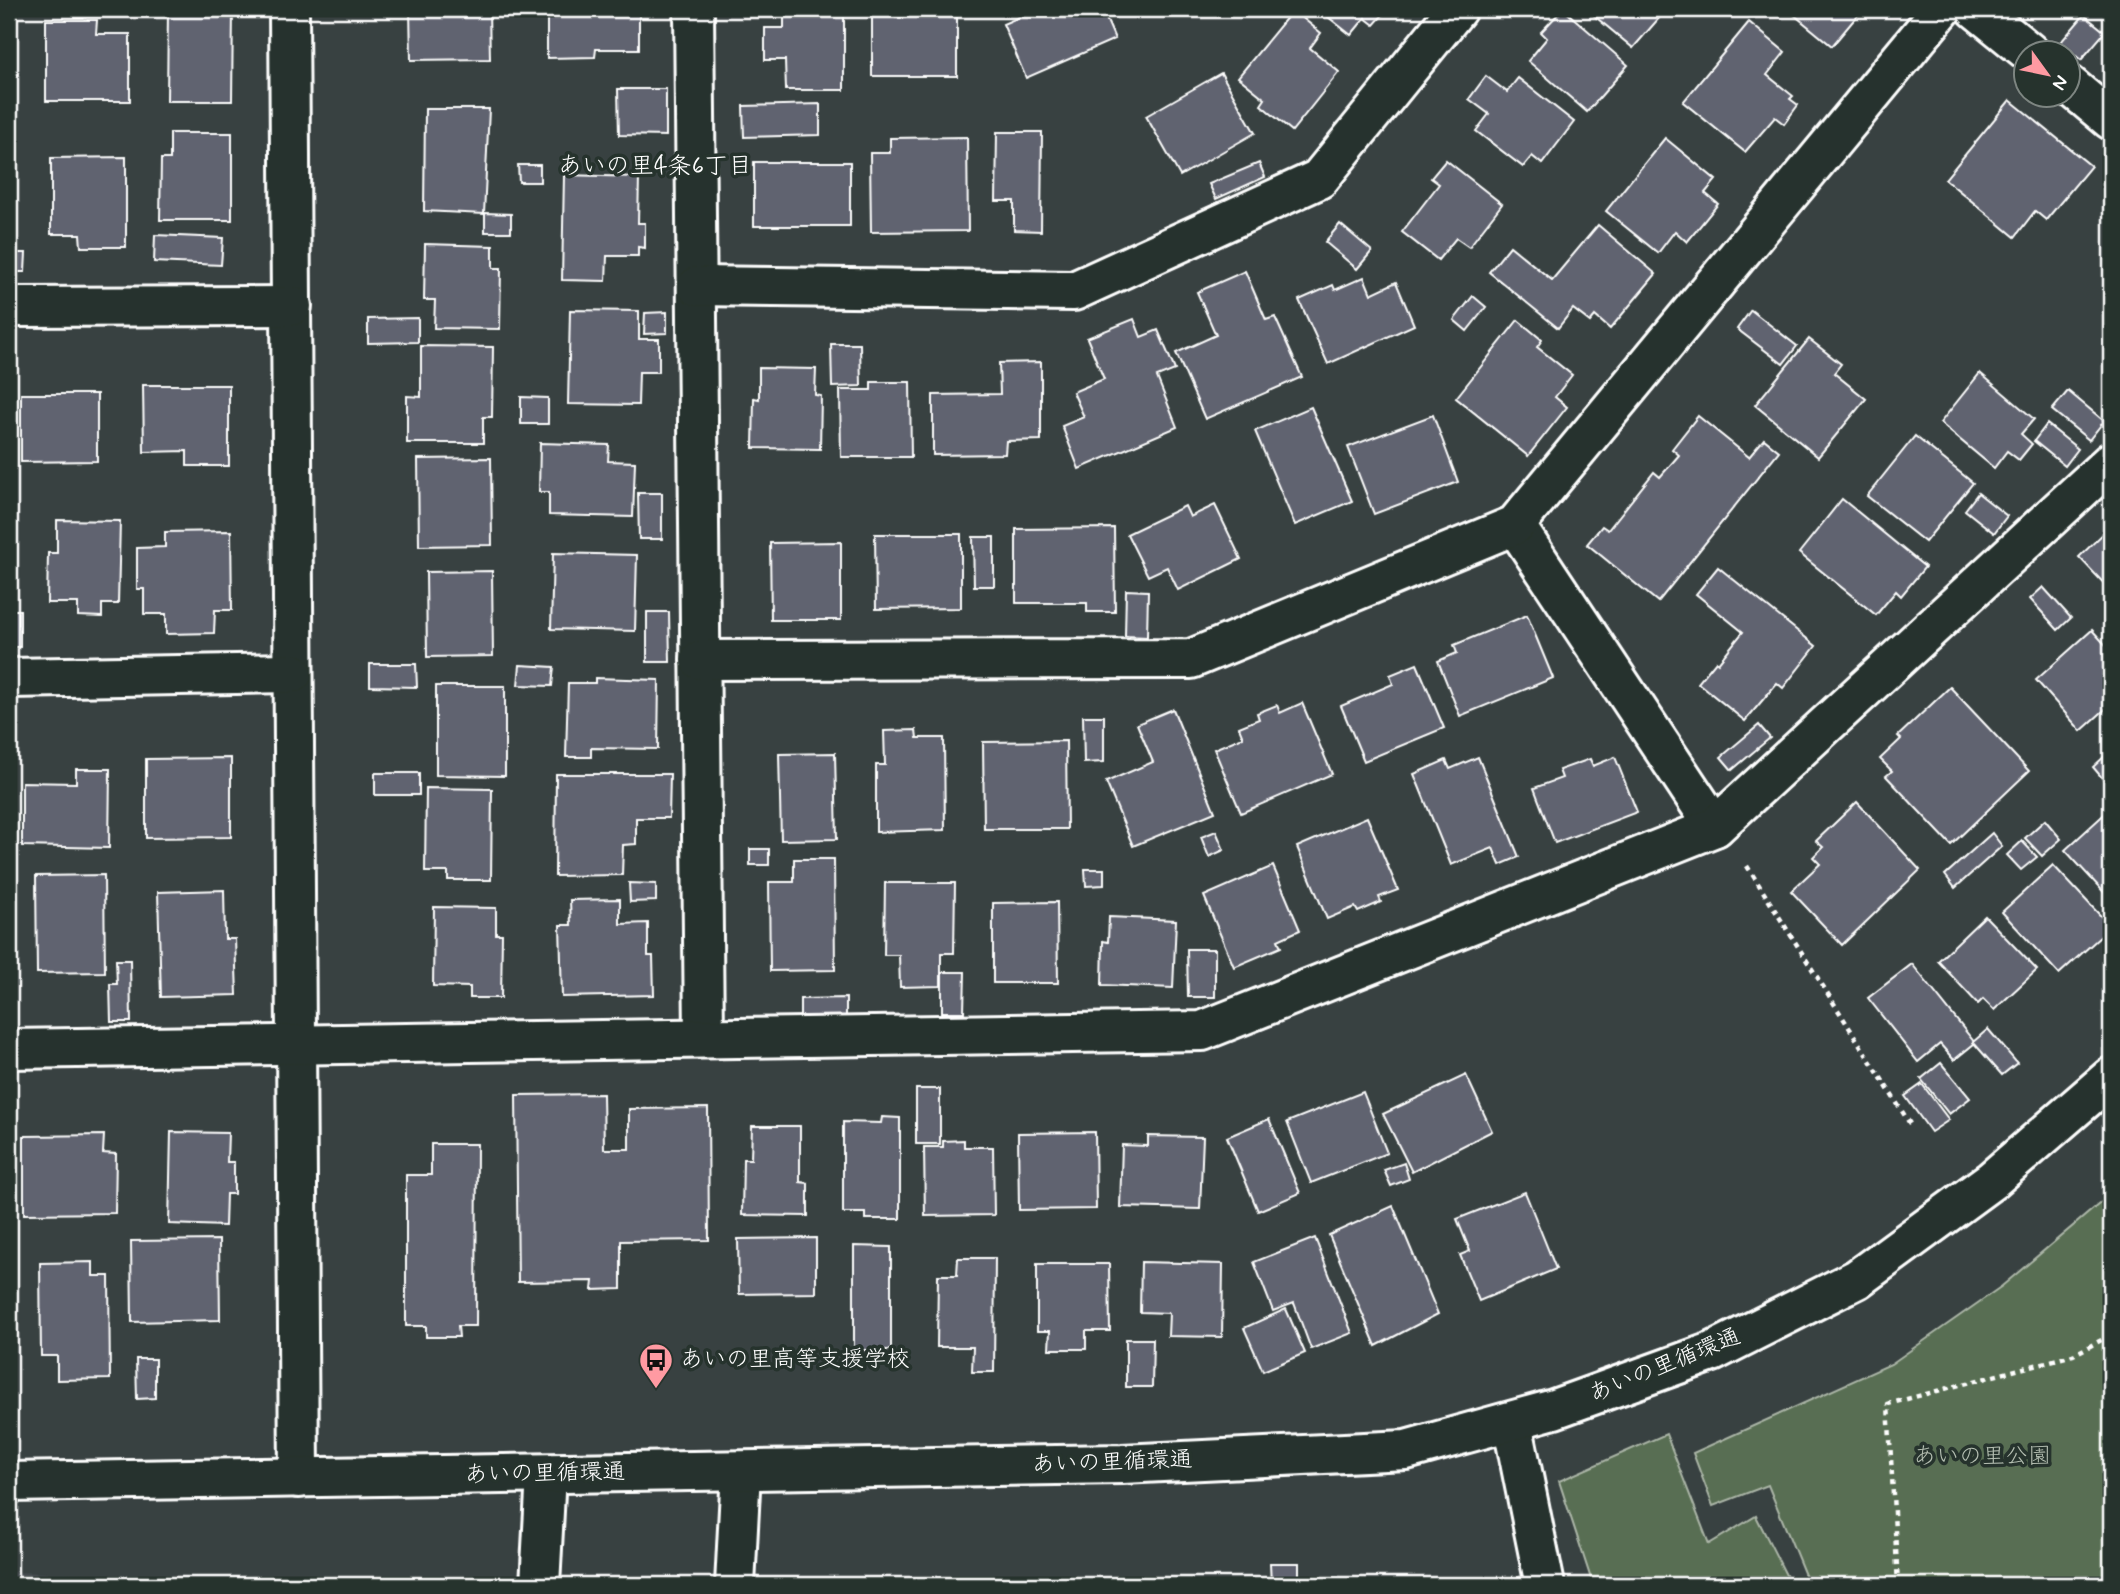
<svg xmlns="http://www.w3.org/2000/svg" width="2120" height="1594" viewBox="0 0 2120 1594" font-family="Mynerve,'Klee One',sans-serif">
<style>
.built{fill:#444b4f}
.green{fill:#586e52;stroke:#acb6a8;stroke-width:2}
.building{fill:#616370;stroke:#fff;stroke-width:2}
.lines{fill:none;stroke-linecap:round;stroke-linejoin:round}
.street-casing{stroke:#fff;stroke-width:44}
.secondary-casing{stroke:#fff;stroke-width:44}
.path{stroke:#fff;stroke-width:4.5;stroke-dasharray:5 5;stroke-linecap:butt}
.street{stroke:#26332d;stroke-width:38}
.secondary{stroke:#26332d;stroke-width:38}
.labels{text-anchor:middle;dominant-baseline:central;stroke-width:7;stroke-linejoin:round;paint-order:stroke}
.poi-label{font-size:23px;fill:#fff;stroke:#26332d;text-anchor:start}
.street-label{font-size:23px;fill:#fff;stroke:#26332d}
.park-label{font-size:23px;fill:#b4beb1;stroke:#26332d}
.neighbourhood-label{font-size:24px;fill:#fff;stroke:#26332d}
</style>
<rect width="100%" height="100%" fill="#384141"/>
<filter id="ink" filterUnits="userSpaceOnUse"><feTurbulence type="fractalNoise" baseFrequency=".0143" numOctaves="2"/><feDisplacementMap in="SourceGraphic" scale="14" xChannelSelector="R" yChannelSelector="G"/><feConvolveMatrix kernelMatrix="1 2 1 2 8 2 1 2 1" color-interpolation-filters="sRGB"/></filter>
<g filter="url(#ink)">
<polygon class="built" points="9,1572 496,1585 9,1585"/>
<g class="green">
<polygon points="2111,1194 2111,1585 1809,1585 1768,1485 1713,1506 1693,1453 1891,1364 2002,1286"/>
<polygon points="1666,1434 1709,1544 1756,1516 1791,1585 1593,1585 1559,1481"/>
</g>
<g class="building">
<polygon points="168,9 233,9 232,101 167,101"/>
<polygon points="410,9 489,9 490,59 411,60"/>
<polygon points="547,9 639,9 639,49 596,49 595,57 547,58"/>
<polygon points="784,9 844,9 844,90 786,90 785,60 765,60 765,28 784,28"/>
<polygon points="1038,9 1102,9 1115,39 1026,78 1003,24"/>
<polygon points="1318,9 1388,9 1374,25 1365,18 1351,35"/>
<polygon points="1563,9 1628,65 1587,112 1528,61 1547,38 1541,32"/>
<polygon points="1586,9 1667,9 1633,48"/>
<polygon points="1787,9 1863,9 1832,46"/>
<polygon points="1293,10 1321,33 1310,48 1339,72 1292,131 1261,105 1265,99 1238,77"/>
<polygon points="2084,15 2105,32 2081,60 2060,43"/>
<polygon points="957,16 957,76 872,76 872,17"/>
<polygon points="9,17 16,17 14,94 9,94"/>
<polygon points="46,20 97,20 96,34 130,34 130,101 46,101"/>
<polygon points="1749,22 1785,52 1767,75 1793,96 1790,99 1798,105 1784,124 1775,117 1745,152 1683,102"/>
<polygon points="1221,73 1255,133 1180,176 1146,116"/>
<polygon points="1486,76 1507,92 1518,78 1574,122 1542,164 1532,156 1523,167 1476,131 1489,114 1469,99"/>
<polygon points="618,89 666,89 666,136 619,135"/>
<polygon points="2010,100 2091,166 2046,220 2035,211 2015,237 1945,179"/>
<polygon points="820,104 820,135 744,137 743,106"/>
<polygon points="425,109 489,109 484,214 424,211"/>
<polygon points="997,132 1042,132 1041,231 1014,230 1014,201 996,201"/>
<polygon points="170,133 232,133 232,220 160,220 161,159 170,159"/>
<polygon points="967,137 968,231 871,232 870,153 890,153 890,138"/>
<polygon points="1665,138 1716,180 1705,193 1718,204 1687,242 1675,231 1658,253 1606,211"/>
<rect x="9" y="143" width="3" height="91"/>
<polygon points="126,157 126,247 81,247 80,234 51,234 51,158"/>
<polygon points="1446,160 1502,204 1469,247 1456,238 1438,260 1402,232 1439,184 1431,178"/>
<rect x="754" y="162" width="96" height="64"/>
<polygon points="1259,163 1265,177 1216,199 1209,184"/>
<polygon points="518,165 540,165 540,182 519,182"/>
<polygon points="564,175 639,177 638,223 645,223 645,248 638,247 638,256 607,256 606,281 562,280"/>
<polygon points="485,213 511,214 511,232 485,232"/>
<polygon points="1340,224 1372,251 1357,269 1325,242"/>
<polygon points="1598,225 1656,274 1610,329 1595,316 1590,322 1573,309 1558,328 1489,272 1510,246 1552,280"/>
<polygon points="155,235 223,238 221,265 154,262"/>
<polygon points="425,244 493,246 493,268 501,268 500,329 434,328 435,300 424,300"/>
<polygon points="9,253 26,253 25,272 9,272"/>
<polygon points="1245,271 1266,320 1275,317 1302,377 1205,419 1176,353 1216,335 1197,292"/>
<polygon points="1364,277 1371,294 1396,282 1414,325 1328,364 1299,300 1333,285 1335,290"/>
<polygon points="1473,296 1486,307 1467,331 1454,320"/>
<polygon points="570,310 639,311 639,339 659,339 659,372 639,372 638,405 568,404"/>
<polygon points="1751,310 1797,346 1783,364 1737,329"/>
<polygon points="667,312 667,333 644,334 645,313"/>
<polygon points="418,318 418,342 368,343 368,319"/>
<polygon points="1134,319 1141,337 1158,330 1175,370 1157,377 1177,427 1079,469 1062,426 1084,417 1073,392 1104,379 1087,338"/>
<polygon points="1518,320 1542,340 1537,347 1572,375 1555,397 1567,407 1528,456 1456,398"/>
<polygon points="1809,339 1841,364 1834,373 1866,399 1818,457 1755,405"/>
<polygon points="831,344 860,344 861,386 832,387"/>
<polygon points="421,346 493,347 492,417 483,417 483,443 407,443 407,396 421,397"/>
<polygon points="1041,362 1041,440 1006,441 1005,454 933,455 933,395 1000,394 999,363"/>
<polygon points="759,368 816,369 815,395 821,396 820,449 753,448 754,398 759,399"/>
<polygon points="1980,373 2034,419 2021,434 2032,444 2019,460 2007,451 1994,468 1940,423"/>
<polygon points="871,382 910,382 911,457 841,457 840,390 871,390"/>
<polygon points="143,385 229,385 229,466 187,466 187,451 144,452"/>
<polygon points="2068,391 2104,421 2089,440 2052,410"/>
<polygon points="21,394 97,394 97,461 21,462"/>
<polygon points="521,397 548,398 548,424 521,424"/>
<polygon points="1311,407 1352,501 1295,525 1255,431"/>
<polygon points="1433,415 1458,482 1374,514 1348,447"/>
<polygon points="1698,416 1749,457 1764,439 1779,451 1658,602 1587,544 1602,526 1608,530 1654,472 1660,477 1679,455 1672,449"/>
<polygon points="2047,424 2078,449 2065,466 2034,441"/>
<polygon points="1915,436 1973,483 1925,542 1867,496"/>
<polygon points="540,443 609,445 608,461 635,462 633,517 549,515 549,492 539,492"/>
<polygon points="491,458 492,545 419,546 418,459"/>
<polygon points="638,493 662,493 662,539 639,539"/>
<polygon points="1978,493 2007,516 1994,533 1965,510"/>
<polygon points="1842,499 1925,567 1901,596 1896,591 1876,615 1799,553"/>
<polygon points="1215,505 1241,559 1178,590 1167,567 1148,576 1127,534 1185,506 1190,517"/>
<polygon points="57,520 120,521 118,604 102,604 102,617 78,616 78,603 47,603 48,553 57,553"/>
<polygon points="2111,526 2111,591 2079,557"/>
<polygon points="1114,528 1115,612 1087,612 1087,603 1016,603 1016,529"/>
<polygon points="231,531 232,610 215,610 214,633 166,634 166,614 144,614 144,589 137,589 137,548 165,547 165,532"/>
<polygon points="875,534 961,534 961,608 876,609"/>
<polygon points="973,537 994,537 994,586 974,586"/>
<polygon points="841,542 841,620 771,620 770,543"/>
<polygon points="553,553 637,555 635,631 551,629"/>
<polygon points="1718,567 1816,646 1783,688 1777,683 1745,721 1698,683 1716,661 1718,663 1743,632 1696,594"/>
<polygon points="492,571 493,656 427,657 426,572"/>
<polygon points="2043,587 2071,618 2058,630 2030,599"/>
<polygon points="1126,590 1148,591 1147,637 1125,636"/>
<rect x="9" y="610" width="11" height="37"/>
<polygon points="647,612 669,612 670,662 647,662"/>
<polygon points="1527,615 1553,678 1460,716 1438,661 1457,653 1454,645"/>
<polygon points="2092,630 2111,651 2111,704 2081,731 2036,680"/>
<polygon points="370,664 416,664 417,687 370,686"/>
<polygon points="1417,664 1444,728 1364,761 1341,706 1393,684 1390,675"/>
<polygon points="520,665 554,667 552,686 518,685"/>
<polygon points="595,678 659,680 658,749 591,748 591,757 566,757 568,683 595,683"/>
<polygon points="436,686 505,686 505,776 436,775"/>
<polygon points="1950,687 2029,771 1951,845 1886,776 1892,771 1880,759 1901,739 1898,736"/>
<polygon points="1302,703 1332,774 1241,813 1214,749 1243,737 1239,727 1259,719 1257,713 1277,705 1280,713"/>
<polygon points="1173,709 1215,812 1133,846 1106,782 1153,762 1137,724"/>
<polygon points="1083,716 1104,716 1104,762 1084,763"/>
<polygon points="1759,725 1770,738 1732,770 1721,757"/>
<polygon points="916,730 917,738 944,738 945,830 876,832 876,765 885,765 884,731"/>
<polygon points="1066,741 1067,829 984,829 983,742"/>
<polygon points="835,753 837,839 781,840 779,754"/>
<polygon points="2106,755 2111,761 2111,771 2103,779 2093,767"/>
<polygon points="1478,757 1519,857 1500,865 1493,848 1451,865 1414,774 1446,760 1450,769"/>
<polygon points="1615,757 1637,812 1555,843 1534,788 1562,778 1559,770 1590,759 1593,766"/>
<polygon points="231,758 231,837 146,838 146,759"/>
<polygon points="76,769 110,769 109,848 22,846 22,782 76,783"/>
<rect x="375" y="773" width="44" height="22"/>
<polygon points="556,774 670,774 669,818 636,818 636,844 623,845 622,875 555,876"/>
<polygon points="426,788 492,789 491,880 448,880 448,872 425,872"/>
<polygon points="1857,802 1920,870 1842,945 1791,891 1820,864 1813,857 1823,847 1816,841"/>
<polygon points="2111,808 2111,900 2065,850"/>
<polygon points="1367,817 1398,890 1379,897 1381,902 1358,912 1355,907 1327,919 1297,847"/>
<polygon points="2045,820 2061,839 2042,856 2025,838"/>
<polygon points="1216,831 1224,850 1209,857 1201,837"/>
<polygon points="1992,833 2002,846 1955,888 1945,875"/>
<polygon points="2022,841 2037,857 2021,870 2007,855"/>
<rect x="750" y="849" width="19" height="16"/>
<polygon points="794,859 834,859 835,970 770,971 769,882 794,882"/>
<polygon points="2053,865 2111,927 2059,974 2002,912"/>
<polygon points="1273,866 1300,930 1278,940 1281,947 1234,967 1204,896"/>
<polygon points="1085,869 1104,869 1104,885 1086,886"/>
<polygon points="104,875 105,972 37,973 36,876"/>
<polygon points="629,883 656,884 656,901 630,902"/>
<polygon points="885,883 955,883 954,953 941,953 941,986 900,987 899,955 884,955"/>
<polygon points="224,890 225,939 235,939 237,995 161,997 158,892"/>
<polygon points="620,899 620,924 648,923 648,956 653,956 654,995 562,997 560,925 571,925 570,900"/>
<polygon points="1057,902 1058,983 993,983 993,903"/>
<polygon points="434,907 496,908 496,934 502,934 501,998 470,998 470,987 433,986"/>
<polygon points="1985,916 2037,970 1994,1010 1983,999 1978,1004 1938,961"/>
<polygon points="1109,917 1176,920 1173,988 1102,985 1103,941 1108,942"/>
<polygon points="1187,949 1215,949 1215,997 1188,997"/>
<polygon points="116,960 130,960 131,1022 111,1022 110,984 117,984"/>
<polygon points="1912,964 1975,1043 1954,1060 1940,1044 1918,1062 1868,998"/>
<polygon points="942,972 965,972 964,1012 942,1012"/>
<polygon points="846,998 846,1017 800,1017 800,999"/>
<polygon points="1988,1029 2017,1063 2002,1075 1973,1042"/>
<polygon points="1941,1063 1970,1098 1949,1114 1921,1079"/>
<polygon points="1466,1075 1492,1131 1412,1172 1383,1114"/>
<polygon points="1922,1084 1949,1120 1931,1132 1905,1096"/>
<rect x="916" y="1089" width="24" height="55"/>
<polygon points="1363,1092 1387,1153 1311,1183 1287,1122"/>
<polygon points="603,1094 604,1149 629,1149 629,1109 708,1108 709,1240 621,1241 621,1289 592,1290 593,1281 518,1282 516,1095"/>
<polygon points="882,1117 900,1118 900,1219 865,1219 865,1213 843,1213 843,1122 881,1123"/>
<polygon points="1269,1119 1300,1193 1258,1211 1227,1137"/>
<polygon points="752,1126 800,1126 800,1182 808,1183 808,1216 742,1215 743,1159 751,1159"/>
<polygon points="171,1132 228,1133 227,1162 234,1162 234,1194 226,1194 225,1226 169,1224"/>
<polygon points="1095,1132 1096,1209 1019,1210 1018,1133"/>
<polygon points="104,1135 103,1153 116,1154 115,1213 24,1214 24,1136"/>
<polygon points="1148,1136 1203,1137 1200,1209 1120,1207 1122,1145 1148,1146"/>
<polygon points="964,1140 964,1147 993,1147 994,1215 925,1216 924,1147 943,1147 943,1141"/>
<polygon points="431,1144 477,1144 476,1326 458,1326 459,1337 426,1337 426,1326 406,1326 406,1175 431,1175"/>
<polygon points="1404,1163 1409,1179 1391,1186 1384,1170"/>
<polygon points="1525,1192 1556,1269 1479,1301 1460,1255 1470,1251 1457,1219"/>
<polygon points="1393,1206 1438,1314 1376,1346 1329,1235"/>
<polygon points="816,1238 816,1293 739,1294 738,1239"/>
<polygon points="1315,1238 1352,1333 1311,1349 1294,1303 1273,1311 1254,1262"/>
<polygon points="219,1240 220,1320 132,1322 131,1241"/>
<polygon points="854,1246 891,1247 891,1350 854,1350"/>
<polygon points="958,1258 995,1258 994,1372 972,1372 973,1347 937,1347 938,1275 957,1275"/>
<polygon points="93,1262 93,1276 109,1276 110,1379 57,1380 57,1356 41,1356 40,1263"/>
<polygon points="1141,1262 1223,1264 1222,1337 1168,1336 1169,1313 1140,1312"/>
<polygon points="1037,1264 1109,1264 1110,1331 1086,1331 1086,1349 1049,1349 1050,1331 1037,1331"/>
<polygon points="1286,1309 1305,1353 1263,1371 1244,1328"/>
<polygon points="1126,1339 1153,1339 1152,1387 1126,1387"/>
<polygon points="136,1359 155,1359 155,1398 137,1399"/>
<polygon points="1270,1563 1299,1563 1299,1585 1271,1585"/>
</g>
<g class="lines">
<g class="street-casing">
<g id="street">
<polyline points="289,9 299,1478"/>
<polyline points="694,9 704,1038"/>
<polyline points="1976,9 2029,52"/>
<polyline points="2068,84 2111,120"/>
<polyline points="697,286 1074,291 1319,179 1457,9"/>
<polyline points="9,307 292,306"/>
<polyline points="1515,525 1715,827"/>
<polyline points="700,660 1191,659 1515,525 1942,9"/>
<polyline points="9,678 293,673"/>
<polyline points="9,1049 1202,1031 1715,827 2111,462"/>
<polyline points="1512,1422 1545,1585"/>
<polyline points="540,1585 546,1474"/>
<polyline points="735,1585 741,1471"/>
</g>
</g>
<g class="secondary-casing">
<polyline id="secondary" points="9,1482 1122,1464 1406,1450 1554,1409 1712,1352 1857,1279 1992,1180 2111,1077"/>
</g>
<g class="path">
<polyline points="1747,866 1912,1127"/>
<polyline points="1898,1585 1888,1404 2073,1355 2111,1335"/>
</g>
<use href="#street" class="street"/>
<use href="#secondary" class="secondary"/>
</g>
</g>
<defs>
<g id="bus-pin" transform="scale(1.75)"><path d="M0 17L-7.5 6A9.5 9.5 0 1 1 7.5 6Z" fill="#ff9aa2" stroke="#26332d"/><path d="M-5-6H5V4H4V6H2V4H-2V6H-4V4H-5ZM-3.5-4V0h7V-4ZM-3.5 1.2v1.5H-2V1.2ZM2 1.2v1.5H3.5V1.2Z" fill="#111"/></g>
</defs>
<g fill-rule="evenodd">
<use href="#bus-pin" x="656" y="1360"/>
</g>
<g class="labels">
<g class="poi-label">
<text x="680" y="1360">あいの里高等支援学校</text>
</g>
<g class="street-label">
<text transform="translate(1665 1366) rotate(-22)">あいの里循環通</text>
<text transform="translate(1112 1463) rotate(-2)">あいの里循環通</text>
<text transform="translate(545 1474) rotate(-1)">あいの里循環通</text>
</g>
<g class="park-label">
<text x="1982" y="1457">あいの里公園</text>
</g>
<g class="neighbourhood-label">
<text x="655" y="166">あいの里4条6丁目</text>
</g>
</g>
<rect width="2120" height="1594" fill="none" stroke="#26332d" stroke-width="35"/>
<rect x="18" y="18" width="2085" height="1559" fill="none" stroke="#fff" stroke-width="2.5" filter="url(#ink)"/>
<g transform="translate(2047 74) rotate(123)"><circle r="33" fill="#26332d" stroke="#7d8581" stroke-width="2"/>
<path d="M0-5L12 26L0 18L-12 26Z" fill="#ff9aa2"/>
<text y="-10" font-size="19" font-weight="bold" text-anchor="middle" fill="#ffffff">N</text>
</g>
</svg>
